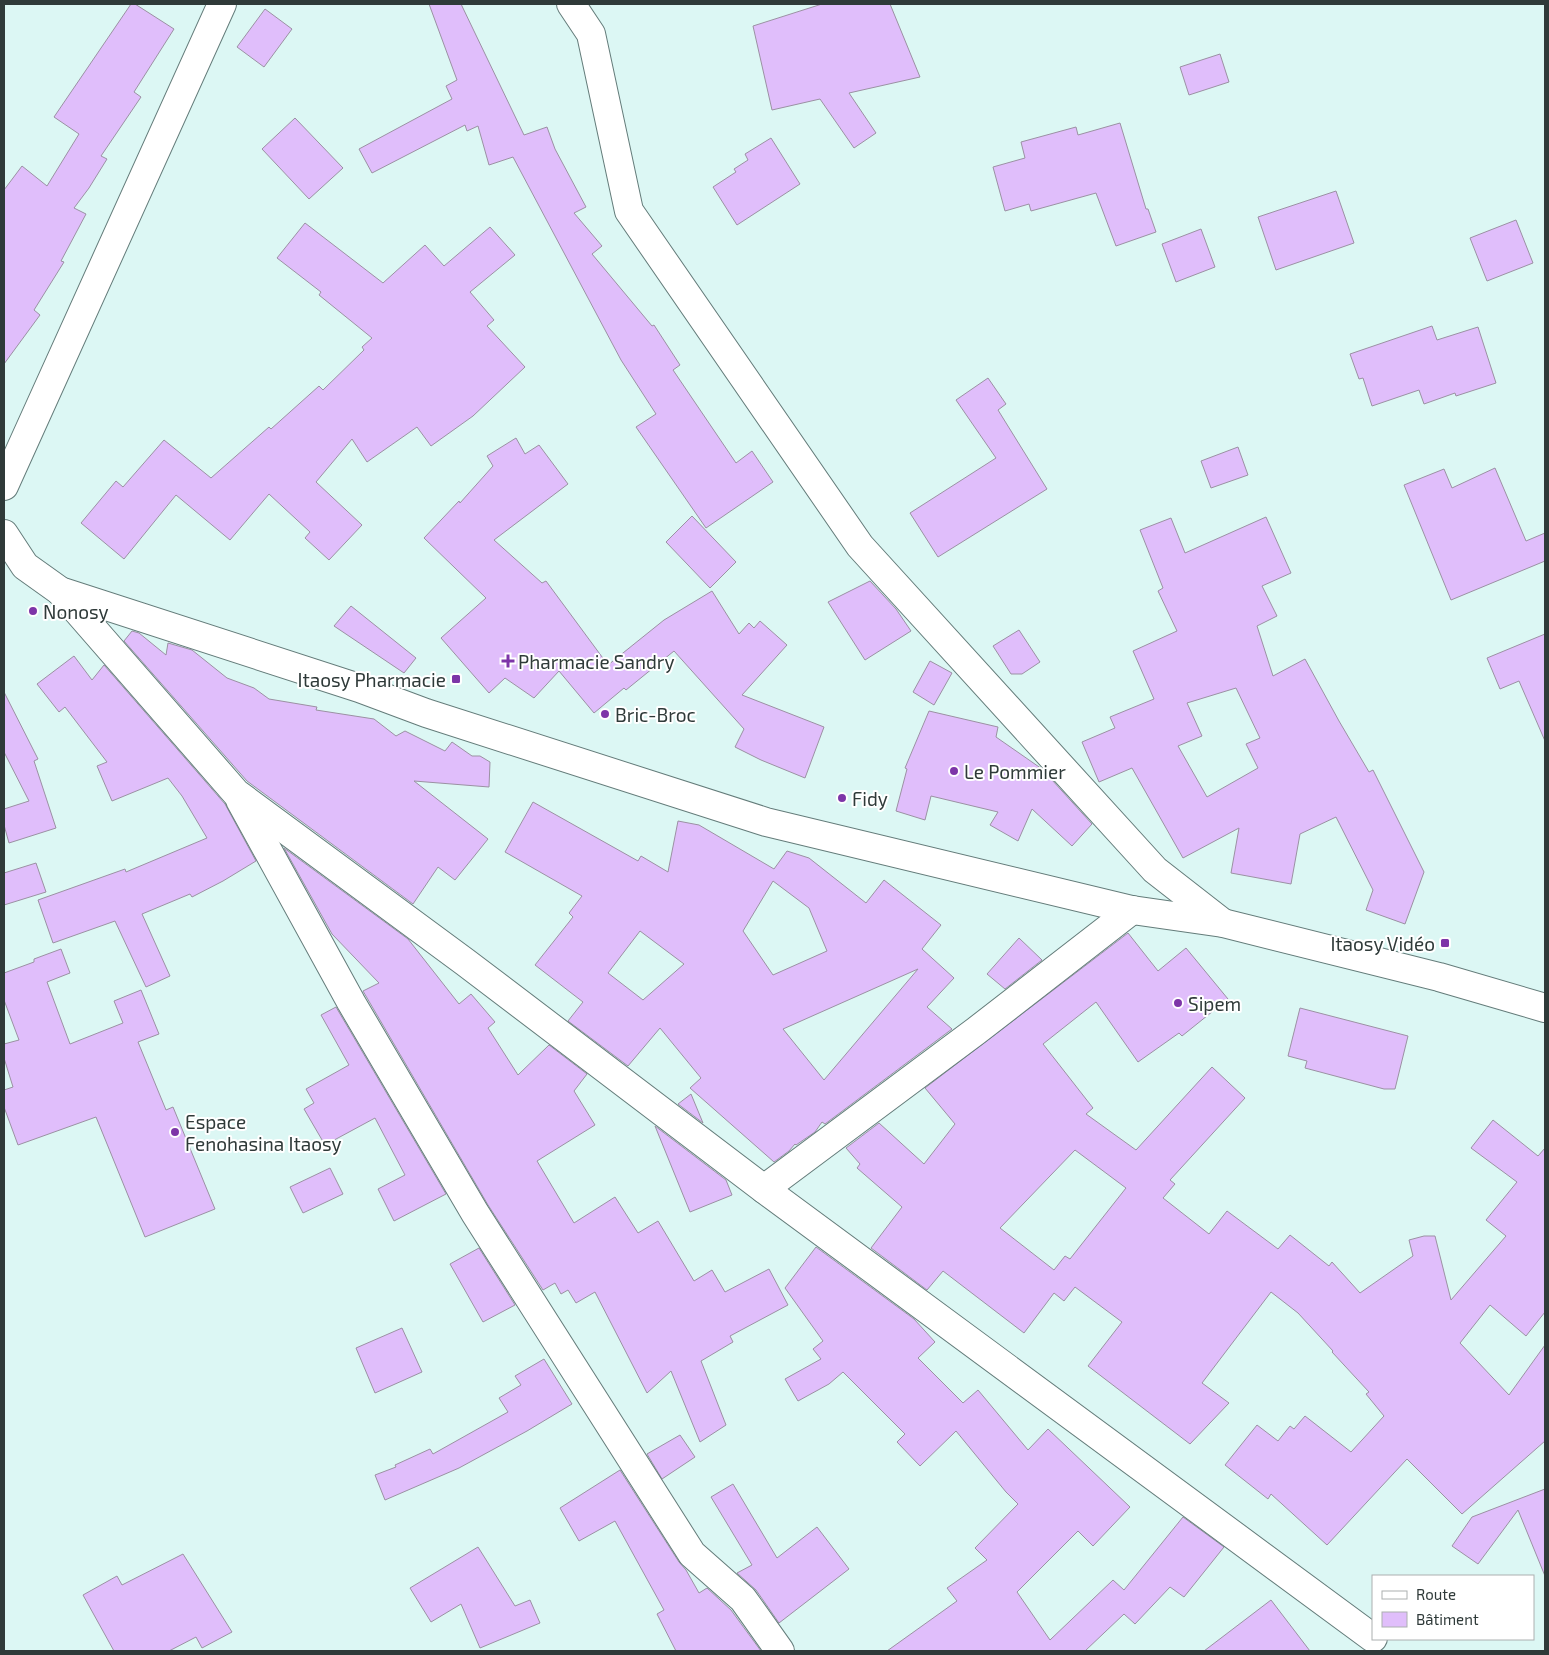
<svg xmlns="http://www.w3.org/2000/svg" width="1549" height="1655" viewBox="0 0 1549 1655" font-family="'Exo 2',sans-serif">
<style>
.building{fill:#e0befb;stroke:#9b91a3;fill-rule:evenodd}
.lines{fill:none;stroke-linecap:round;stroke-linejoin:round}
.street-casing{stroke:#647c7a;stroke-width:30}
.secondary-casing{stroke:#647c7a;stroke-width:30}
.street{stroke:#fff;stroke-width:28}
.secondary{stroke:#fff;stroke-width:28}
.poi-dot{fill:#7d35a8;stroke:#fff;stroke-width:2}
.labels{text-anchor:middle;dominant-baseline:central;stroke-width:4;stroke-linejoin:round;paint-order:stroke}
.poi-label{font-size:19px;fill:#2f3a39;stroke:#fff;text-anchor:start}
</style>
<rect width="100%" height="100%" fill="#dcf7f4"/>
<g class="building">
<polygon points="131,4 135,4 174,29 134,92 141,97 101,156 107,159 89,188 74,208 86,214 61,261 64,262 34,310 40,315 4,364 4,190 22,166 47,186 79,134 54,117"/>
<polygon points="429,4 461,4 524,135 547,127 555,149 586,207 574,213 602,246 592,254 652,326 654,325 680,365 673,370 736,463 752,451 773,482 706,528 636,427 656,414 621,360 513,157 489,165 478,126 467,131 465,125 372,173 359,149 452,99 446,86 457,80"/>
<polygon points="822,4 890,4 920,77 849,93 876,133 854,148 820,99 772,110 753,26"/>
<polygon points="265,9 292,29 264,67 237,47"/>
<polygon points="1220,54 1229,82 1189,95 1180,67"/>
<polygon points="295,118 343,168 309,199 262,149"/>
<polygon points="1120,123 1146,209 1148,209 1156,232 1116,246 1096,193 1031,211 1029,204 1005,211 993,167 1025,158 1021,142 1076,127 1078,135"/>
<polygon points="771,138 800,184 737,225 713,187 736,172 734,169 748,160 745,154"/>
<polygon points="1336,191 1354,243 1276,270 1258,217"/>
<polygon points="1516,220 1533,263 1487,281 1470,238"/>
<polygon points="305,223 383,283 425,245 444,266 490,227 515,255 470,292 494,320 487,326 525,367 473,416 431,446 417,427 367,462 352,439 316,482 362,525 329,560 305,538 310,532 269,494 230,540 176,495 124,559 81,523 116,481 123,487 164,440 211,478 269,427 271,429 319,386 323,390 364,350 362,347 372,338 319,295 321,292 277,258"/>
<polygon points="1201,229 1215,267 1176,282 1162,244"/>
<polygon points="1432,326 1437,340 1478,327 1496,383 1456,396 1455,393 1424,404 1419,390 1372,406 1363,378 1359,379 1350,354"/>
<polygon points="988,378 1006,404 998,410 1047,489 938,557 910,513 996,458 956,400"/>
<polygon points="516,438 525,454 539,445 568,484 494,540 542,583 546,581 608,665 664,620 712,591 739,634 749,623 754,628 760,621 787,645 742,695 824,727 805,778 761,760 735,747 744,729 674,651 626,690 624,688 594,713 559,671 534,698 505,678 489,693 441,638 486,598 424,538 459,501 460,503 493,466 487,456"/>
<polygon points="1238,447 1248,475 1211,488 1201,461"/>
<polygon points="1495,468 1526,541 1545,533 1545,561 1451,600 1404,485 1444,469 1452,488"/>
<polygon points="692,516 736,562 710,588 666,542"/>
<path d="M1266,517L1291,573L1262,586L1277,616L1257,626L1273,676L1305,659L1339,721L1369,772L1373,770L1424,872L1405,924L1366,910L1373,890L1336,817L1300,834L1291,884L1231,873L1239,828L1183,858L1132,768L1099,782L1082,742L1115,728L1110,717L1154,699L1133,651L1177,631L1158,591L1163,588L1140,530L1171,518L1185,553ZM1236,688L1260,738L1246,744L1258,768L1207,797L1178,746L1202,736L1187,703Z"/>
<polygon points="870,581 896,609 911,631 865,660 828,602"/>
<polygon points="351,606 416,658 404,673 334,626"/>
<polygon points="1019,630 1040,662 1022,674 1011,674 993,646"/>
<polygon points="132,631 139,633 166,655 168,643 192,650 227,678 254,688 269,699 317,707 316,710 374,719 396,736 405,731 445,751 452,742 472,756 480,756 490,762 489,787 414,781 488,839 455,880 438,867 413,904 247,781 124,641"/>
<polygon points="1545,634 1545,741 1519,681 1500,689 1487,658"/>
<polygon points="74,656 92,680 104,665 225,804 256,861 223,881 192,897 190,894 142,914 170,976 146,987 115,921 53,943 38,900 125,869 126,872 207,838 182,796 168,778 112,801 97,766 107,762 65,707 59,712 37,684"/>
<polygon points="930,661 952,673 934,705 913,692"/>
<polygon points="4,692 38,759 34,761 56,828 9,843 4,825 4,809 29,801 4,752"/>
<polygon points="929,711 998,727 996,737 1042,769 1092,824 1072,846 1032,809 1018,841 990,825 998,812 931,796 925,820 896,811 907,769 905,768"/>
<path d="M533,802L638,861L641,856L668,872L678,821L699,825L774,869L787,851L809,858L866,903L884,880L941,925L922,949L954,978L927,1007L952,1029L825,1124L822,1122L815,1132L796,1145L795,1144L789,1151L774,1162L690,1088L701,1078L660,1028L628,1066L568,1021L583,1002L535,965L573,917L569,913L582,896L505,852ZM773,881L809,908L827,951L773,975L743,931ZM640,931L684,964L643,1000L608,973ZM918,969L824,1080L783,1029Z"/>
<polygon points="284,848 408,939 459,1004 471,994 495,1022 488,1028 518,1075 549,1045 587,1074 574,1091 595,1125 537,1161 574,1223 615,1197 638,1233 658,1221 694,1281 712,1270 725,1292 769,1269 788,1305 730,1336 733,1342 701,1361 726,1425 700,1442 671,1371 647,1393 595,1292 576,1303 568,1290 561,1294 555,1283 543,1290 488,1205 363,991 379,983 332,934"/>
<polygon points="36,863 46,892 4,905 4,873"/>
<path d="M1128,933L1158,971L1186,948L1228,999L1182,1036L1179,1033L1138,1062L1096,1002L1043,1044L1093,1108L1086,1114L1136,1150L1212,1067L1245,1098L1170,1180L1175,1184L1163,1198L1209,1234L1227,1211L1278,1249L1290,1235L1329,1266L1332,1262L1360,1293L1413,1256L1409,1240L1424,1236H1435L1451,1300L1506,1236L1486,1220L1517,1182L1471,1148L1493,1120L1538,1156L1545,1148V1312L1526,1336L1490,1305L1460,1343L1509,1395L1545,1345V1441L1462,1514L1407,1459L1327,1545L1271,1494L1268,1499L1225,1465L1257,1425L1278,1441L1290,1426L1294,1429L1305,1416L1351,1452L1384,1416L1366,1394L1369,1392L1332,1352L1333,1351L1298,1313L1271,1292L1202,1383L1229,1403L1190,1444L1088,1366L1122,1322L1075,1287L1064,1301L1054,1293L1024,1333L943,1271L927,1290L871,1248L902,1207L857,1168L860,1164L846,1148L879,1123L924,1164L955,1124L925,1088ZM1075,1150L1126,1188L1070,1259L1065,1256L1054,1270L1000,1228Z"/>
<polygon points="1019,938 1042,960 1005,989 987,974"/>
<polygon points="61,949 70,973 47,982 70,1044 123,1023 114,1001 141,990 159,1034 138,1042 166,1110 173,1107 215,1209 145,1237 96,1117 18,1145 4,1107 4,1090 13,1087 4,1058 4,1044 19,1040 4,1000 4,973 34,962 34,959"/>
<polygon points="336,1007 446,1194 394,1221 378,1189 405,1175 375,1118 325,1145 304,1109 314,1103 306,1089 349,1065 321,1015"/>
<polygon points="1300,1008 1408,1036 1395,1089 1384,1089 1305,1068 1307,1061 1288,1056"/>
<polygon points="691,1094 703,1123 678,1104"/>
<polygon points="655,1126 726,1180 732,1195 690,1212"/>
<polygon points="330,1168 343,1194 303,1213 290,1187"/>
<polygon points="816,1247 914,1319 935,1342 918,1358 963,1403 978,1390 1028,1450 1048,1429 1130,1507 1093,1546 1078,1531 1017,1592 1050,1640 1113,1580 1124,1590 1183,1517 1224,1547 1184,1597 1170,1587 1135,1624 1124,1614 1085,1651 887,1651 957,1601 947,1588 987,1560 975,1548 1018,1504 1006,1492 956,1431 920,1466 897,1442 905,1434 843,1372 829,1384 798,1401 785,1379 821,1359 813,1349 823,1341 785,1288"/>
<polygon points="479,1248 515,1305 483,1322 450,1264"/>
<polygon points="402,1328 422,1372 375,1393 356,1348"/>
<polygon points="544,1359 572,1404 527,1431 459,1468 385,1500 375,1475 396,1467 395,1465 430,1449 433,1454 508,1412 499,1398 521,1385 515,1376"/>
<polygon points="680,1435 695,1457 662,1479 647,1454"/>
<polygon points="620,1470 679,1562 686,1570 699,1593 707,1588 731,1610 761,1651 676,1651 657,1614 664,1610 615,1521 579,1541 560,1508"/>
<polygon points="733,1484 777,1558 817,1527 849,1569 779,1623 756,1590 737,1573 752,1565 711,1497"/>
<polygon points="1545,1489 1545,1576 1518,1510 1478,1564 1452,1546 1472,1517"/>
<polygon points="478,1547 515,1606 530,1600 540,1623 480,1648 461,1604 431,1622 410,1588"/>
<polygon points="183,1554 232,1632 202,1648 196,1637 169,1651 114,1651 83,1595 117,1576 122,1585"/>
<polygon points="1271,1600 1310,1651 1204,1651"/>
</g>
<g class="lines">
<g class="street-casing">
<g id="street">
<polyline points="571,4 591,34 629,211 860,546 1155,870 1223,923"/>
<polyline points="4,486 222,4"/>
<polyline points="60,591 236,793 465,962 764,1189 1373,1638"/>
<polyline points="240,800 351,1002 475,1213 692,1554 743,1599 780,1651"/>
<polyline points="764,1189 976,1031 1132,910"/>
</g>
</g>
<g class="secondary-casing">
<polyline id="secondary" points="4,534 25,566 60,591 359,688 426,713 766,822 1132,910 1223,923 1439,977 1545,1008"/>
</g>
<use href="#street" class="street"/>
<use href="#secondary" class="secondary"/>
</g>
<g class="poi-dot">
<circle cx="33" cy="611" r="5"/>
<path d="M505.5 653.5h5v5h5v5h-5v5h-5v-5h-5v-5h5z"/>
<rect x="451" y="674" width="10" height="10" rx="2.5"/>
<circle cx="605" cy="714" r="5"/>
<circle cx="954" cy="771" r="5"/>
<circle cx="842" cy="798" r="5"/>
<rect x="1440" y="938" width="10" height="10" rx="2.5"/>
<circle cx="1178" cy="1003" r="5"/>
<circle cx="175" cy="1132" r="5"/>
</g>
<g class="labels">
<g class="poi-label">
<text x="43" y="611">Nonosy</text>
<text x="518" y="661">Pharmacie Sandry</text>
<text x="446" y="679" text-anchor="end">Itaosy Pharmacie</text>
<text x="615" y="714">Bric-Broc</text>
<text x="964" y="771">Le Pommier</text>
<text x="852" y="798">Fidy</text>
<text x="1435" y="943" text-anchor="end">Itaosy Vidéo</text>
<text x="1188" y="1003">Sipem</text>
<text x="185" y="1121">Espace<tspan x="185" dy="22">Fenohasina Itaosy</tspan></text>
</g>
</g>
<rect width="1549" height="1655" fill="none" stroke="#2f3a39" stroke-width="10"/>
<rect x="1372" y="1575" width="162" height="65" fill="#ffffff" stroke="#acb0b0"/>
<rect x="1382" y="1591" width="25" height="8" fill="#ffffff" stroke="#acb0b0"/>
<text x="1416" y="1600" font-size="15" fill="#2f3a39">Route</text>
<rect x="1382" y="1612" width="25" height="15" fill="#e0befb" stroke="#acb0b0"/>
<text x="1416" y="1625" font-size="15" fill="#2f3a39">Bâtiment</text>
</svg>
